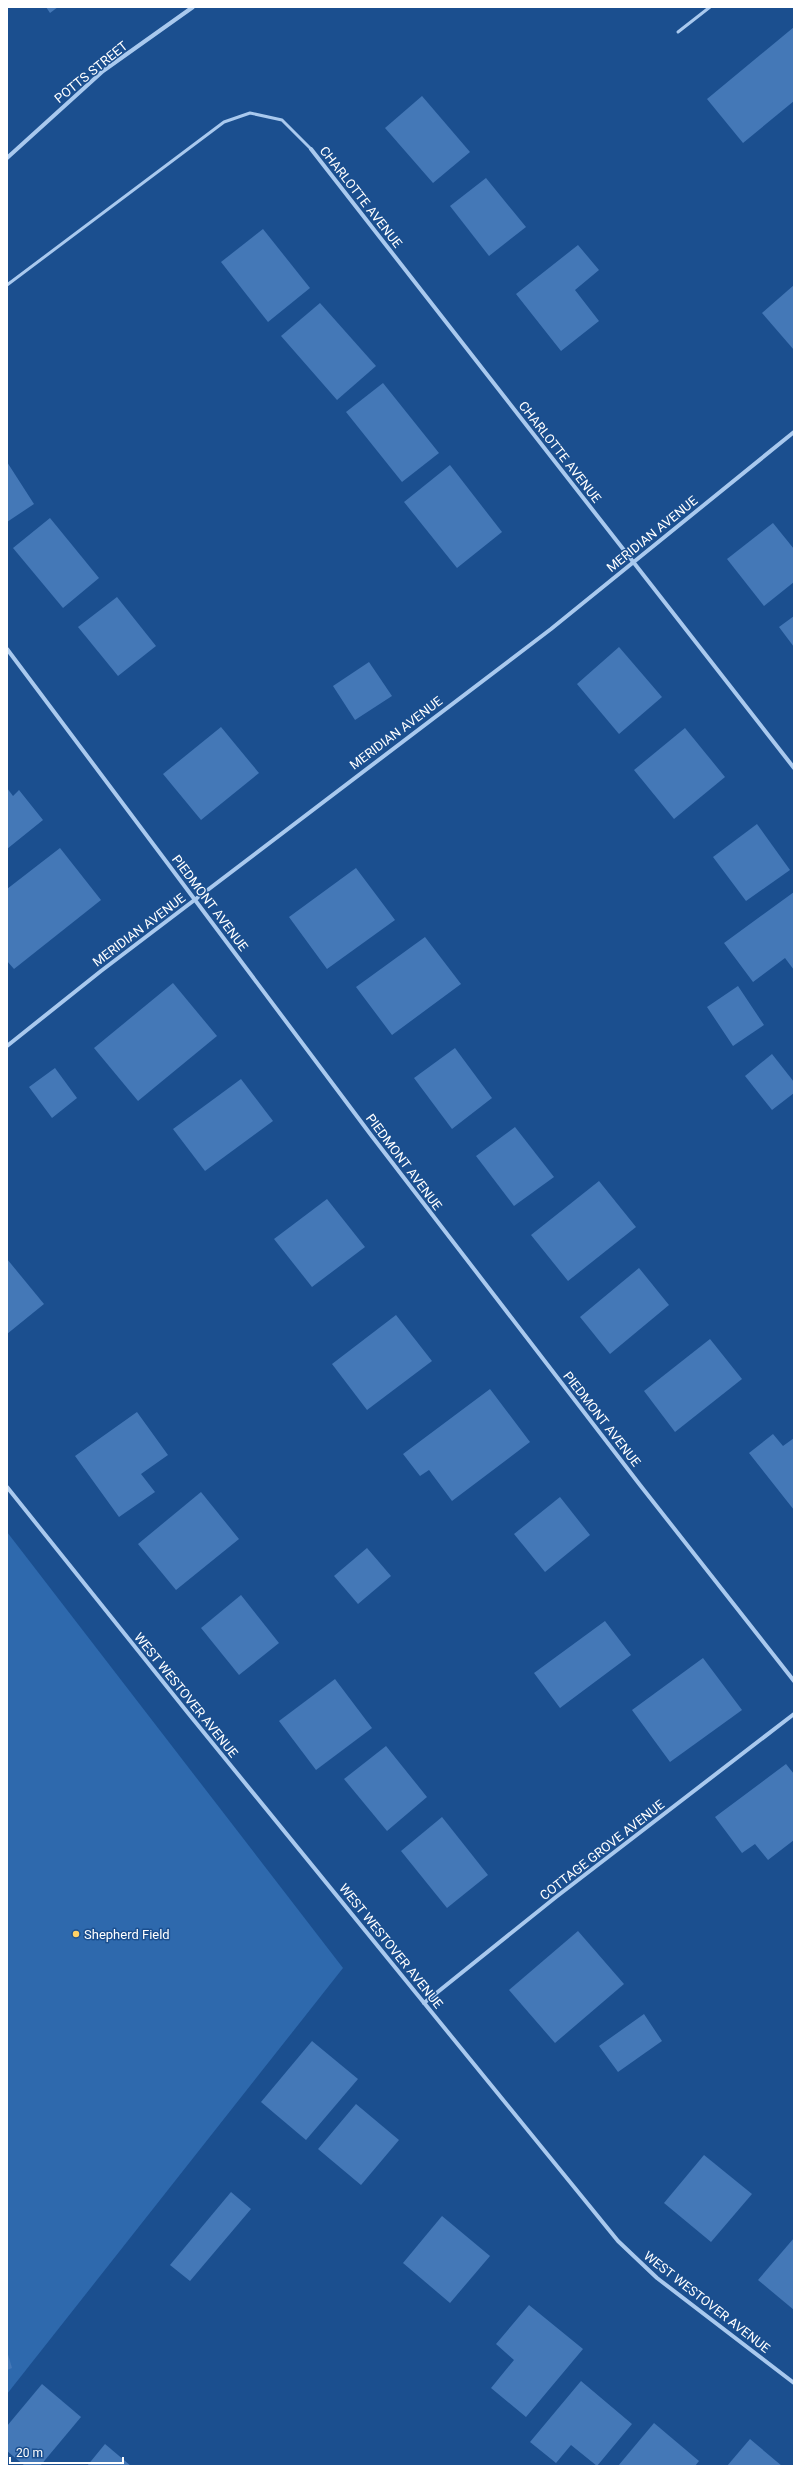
<svg xmlns="http://www.w3.org/2000/svg" width="801" height="2473" viewBox="0 0 801 2473" font-family="Roboto,sans-serif">
<style>
.green{fill:#2e69ad}
.building{fill:#4478b7}
.lines{fill:none;stroke-linecap:round;stroke-linejoin:round}
.service{stroke:#a9c9ee;stroke-width:3}
.minor{stroke:#a9c9ee;stroke-width:4}
.poi-dot{fill:#ffd166;stroke:#1b4f8f;stroke-width:1.5}
.labels{text-anchor:middle;dominant-baseline:central;stroke-width:3;stroke-linejoin:round;paint-order:stroke}
.street-label{font-size:13px;fill:#fff;stroke:#1b4f8f}
.poi-label{font-size:13px;fill:#fff;stroke:#1b4f8f;text-anchor:start}
</style>
<rect width="100%" height="100%" fill="#1b4f8f"/>
<polygon class="green" points="7,1532 343,1968 7,2394"/>
<g class="building">
<polygon points="46,7 58,7 50,13"/>
<polygon points="794,27 794,101 743,143 707,99"/>
<polygon points="422,96 470,152 433,183 385,128"/>
<polygon points="486,178 526,227 489,256 450,206"/>
<polygon points="263,229 310,288 268,322 221,262"/>
<polygon points="578,245 599,270 575,290 599,321 561,351 516,294"/>
<polygon points="794,285 794,350 762,313"/>
<polygon points="320,303 376,366 337,400 281,336"/>
<polygon points="383,383 439,453 402,482 346,412"/>
<polygon points="7,462 34,504 7,522"/>
<polygon points="450,465 502,532 457,568 404,502"/>
<polygon points="50,518 99,578 63,608 13,548"/>
<polygon points="773,523 794,549 794,582 764,606 727,559"/>
<polygon points="117,597 156,646 118,676 78,627"/>
<polygon points="794,616 794,647 779,627"/>
<polygon points="619,647 662,697 619,734 577,684"/>
<polygon points="369,662 392,696 355,720 333,686"/>
<polygon points="221,727 259,773 201,820 163,774"/>
<polygon points="685,728 725,777 674,819 634,770"/>
<polygon points="7,788 13,796 19,790 43,820 7,849"/>
<polygon points="757,824 790,870 746,901 713,857"/>
<polygon points="60,848 101,900 14,969 7,961 7,889"/>
<polygon points="356,868 395,920 327,969 289,917"/>
<polygon points="794,892 794,970 785,958 753,982 724,943"/>
<polygon points="425,937 461,984 392,1035 356,987"/>
<polygon points="173,983 217,1036 138,1101 94,1048"/>
<polygon points="738,986 764,1025 733,1046 707,1007"/>
<polygon points="455,1048 492,1098 452,1129 414,1078"/>
<polygon points="772,1054 794,1082 794,1093 772,1110 745,1076"/>
<polygon points="55,1068 77,1098 52,1118 29,1087"/>
<polygon points="241,1079 273,1121 205,1171 173,1129"/>
<polygon points="515,1127 554,1177 514,1206 476,1156"/>
<polygon points="599,1181 636,1227 568,1281 531,1235"/>
<polygon points="327,1199 365,1247 312,1287 274,1239"/>
<polygon points="7,1259 44,1304 7,1334"/>
<polygon points="639,1268 669,1305 610,1354 580,1317"/>
<polygon points="396,1315 432,1361 367,1410 332,1364"/>
<polygon points="710,1339 742,1379 675,1432 644,1391"/>
<polygon points="490,1389 530,1442 452,1501 429,1470 420,1476 403,1454"/>
<polygon points="137,1412 168,1455 141,1474 155,1492 119,1517 75,1456"/>
<polygon points="773,1434 783,1446 794,1438 794,1510 749,1453"/>
<polygon points="201,1492 239,1539 176,1590 138,1544"/>
<polygon points="560,1497 590,1535 545,1572 514,1534"/>
<polygon points="367,1548 391,1576 358,1604 334,1576"/>
<polygon points="241,1595 279,1643 239,1675 201,1628"/>
<polygon points="605,1621 631,1655 560,1708 534,1673"/>
<polygon points="703,1658 742,1710 670,1762 632,1710"/>
<polygon points="335,1679 372,1728 316,1770 279,1721"/>
<polygon points="386,1746 427,1797 387,1831 344,1779"/>
<polygon points="786,1764 794,1774 794,1840 768,1860 755,1844 742,1853 715,1817"/>
<polygon points="442,1817 488,1875 447,1908 401,1851"/>
<polygon points="578,1931 624,1984 555,2043 509,1990"/>
<polygon points="644,2014 662,2041 618,2072 599,2046"/>
<polygon points="312,2041 358,2079 306,2140 261,2102"/>
<polygon points="356,2104 399,2140 361,2185 318,2149"/>
<polygon points="704,2155 752,2194 711,2242 664,2203"/>
<polygon points="231,2192 251,2209 190,2281 170,2265"/>
<polygon points="442,2216 490,2256 450,2303 403,2263"/>
<polygon points="794,2238 794,2310 758,2280"/>
<polygon points="529,2305 583,2349 526,2417 491,2388 514,2360 496,2344"/>
<polygon points="7,2351 12,2368 7,2370"/>
<polygon points="581,2381 632,2424 597,2466 571,2445 556,2463 530,2442"/>
<polygon points="42,2384 81,2417 40,2466 25,2466 7,2451 7,2426"/>
<polygon points="654,2423 699,2461 695,2466 618,2466"/>
<polygon points="750,2439 782,2466 727,2466"/>
<polygon points="105,2444 131,2466 87,2466"/>
</g>
<g class="lines">
<g class="service">
<polyline points="678,32 710,7"/>
<polyline points="7,285 224,122 250,113 282,120 311,149"/>
</g>
<g class="minor">
<polyline points="311,149 794,768"/>
<polyline points="7,158 103,71 193,7"/>
<polyline points="7,649 371,1135 640,1485 794,1681"/>
<polyline points="7,1046 101,971 551,629 794,432"/>
<polyline points="7,1487 188,1713 618,2241 657,2278 794,2383"/>
<polyline points="424,2003 556,1897 794,1714"/>
</g>
</g>
<circle class="poi-dot" cx="76" cy="1934" r="4"/>
<g class="labels">
<g class="street-label">
<text transform="translate(91 72) rotate(-39)">POTTS STREET</text>
<text transform="translate(361 197) rotate(52)">CHARLOTTE AVENUE</text>
<text transform="translate(560 452) rotate(52)">CHARLOTTE AVENUE</text>
<text transform="translate(652 534) rotate(-39)">MERIDIAN AVENUE</text>
<text transform="translate(396 733) rotate(-37)">MERIDIAN AVENUE</text>
<text transform="translate(210 903) rotate(53)">PIEDMONT AVENUE</text>
<text transform="translate(139 930) rotate(-37)">MERIDIAN AVENUE</text>
<text transform="translate(404 1162) rotate(53)">PIEDMONT AVENUE</text>
<text transform="translate(602 1419) rotate(52)">PIEDMONT AVENUE</text>
<text transform="translate(186 1695) rotate(51)">WEST WESTOVER AVENUE</text>
<text transform="translate(602 1850) rotate(-38)">COTTAGE GROVE AVENUE</text>
<text transform="translate(391 1946) rotate(51)">WEST WESTOVER AVENUE</text>
<text transform="translate(707 2302) rotate(38)">WEST WESTOVER AVENUE</text>
</g>
<g class="poi-label">
<text x="84" y="1934">Shepherd Field</text>
</g>
</g>
<rect width="801" height="2473" fill="none" stroke="#ffffff" stroke-width="16"/>
<path d="M10 2457v6h113v-6" fill="none" stroke="#ffffff" stroke-width="2"/>
<text x="16" y="2457" font-size="12" fill="#ffffff" stroke="#1b4f8f" stroke-width="3" paint-order="stroke">20 m</text>
</svg>
